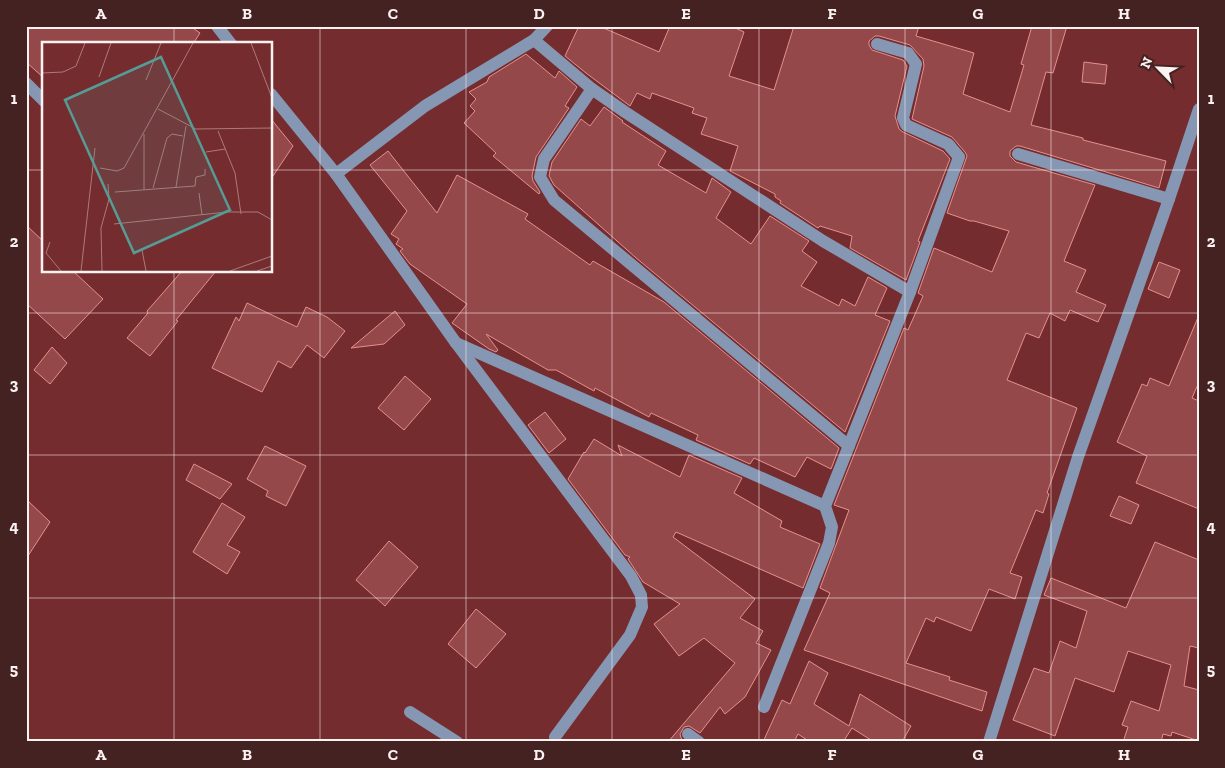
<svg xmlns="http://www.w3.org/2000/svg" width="1225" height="768" viewBox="0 0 1225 768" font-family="'Zilla Slab',serif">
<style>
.building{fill:#954849;stroke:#e5908e}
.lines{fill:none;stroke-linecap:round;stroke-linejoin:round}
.minor{stroke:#8697b4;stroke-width:12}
.grid{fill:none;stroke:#fcf2f2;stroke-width:1;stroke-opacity:0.55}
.inset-road{fill:none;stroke:#ab7b7c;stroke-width:1}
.view{fill:#569b96;fill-opacity:0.15;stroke:#569b96;stroke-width:2.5}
.inset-edge{fill:none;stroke:#fcf2f2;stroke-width:2.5}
.neatline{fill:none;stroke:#fcf2f2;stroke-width:2}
.grid-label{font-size:16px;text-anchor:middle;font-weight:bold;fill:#fcf2f2}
</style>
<rect width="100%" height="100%" fill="#752c2e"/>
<g class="building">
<polygon points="26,26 190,26 200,33 193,44 44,44 44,78 26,62"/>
<polygon points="579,26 599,26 659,52 670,26 731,26 744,32 729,76 774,90 794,26 919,26 916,36 974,53 963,94 1010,112 1024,65 1021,64 1032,26 1067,26 1053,73 1046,72 1031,125 1083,138 1083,140 1166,161 1159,188 1020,146 1016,146 1010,151 1010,156 1016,162 1095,185 1064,261 1086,270 1076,292 1106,305 1098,322 1070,310 1065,321 1050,313 1039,338 1026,333 1007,380 1077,408 1047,493 1049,494 1043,513 1036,510 1010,573 1022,577 1015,599 989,589 971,631 936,617 934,622 926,618 906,663 950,677 949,680 987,692 982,711 804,650 830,593 820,588 849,510 834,505 904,328 908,330 923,296 918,293 934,248 992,272 1009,231 974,221 970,221 947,213 967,156 965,152 952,137 912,119 924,66 923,59 910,45 879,36 875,36 869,41 869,45 872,50 903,60 907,66 895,116 899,129 903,132 943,151 950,159 918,241 920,242 906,280 850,248 852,236 820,226 818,228 780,203 781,201 775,197 775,194 730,171 738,146 701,134 707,118 692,113 694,108 652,93 650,99 637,93 630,106 586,73 565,56"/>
<polygon points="526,54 555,78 559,71 577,87 565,106 569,108 536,157 532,176 533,181 540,192 539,194 493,156 496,153 464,123 475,111 470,106 476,99 469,92 487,82 489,77"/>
<polygon points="1084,62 1107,65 1105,84 1082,82"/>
<polygon points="604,107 623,121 622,122 666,151 658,165 706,193 712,178 731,192 716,218 751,244 770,216 809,241 802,251 817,262 801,286 839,306 842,299 855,306 868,277 887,288 875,315 890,321 845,432 635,257 554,185 549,176 552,162 581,119 590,126"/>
<polygon points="271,119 293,146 271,179"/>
<polygon points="388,151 437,213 457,175 528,214 525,219 590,265 593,261 664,302 839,448 831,469 807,457 795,477 754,458 750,464 696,440 698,435 651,413 649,417 595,388 594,391 556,370 548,370 486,334 498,350 496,352 489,349 452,323 467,304 410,264 400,251 403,249 396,244 399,239 391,234 407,211 370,165"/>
<polygon points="26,225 44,242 44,271 73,271 103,299 65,339 26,303"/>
<polygon points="1159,262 1180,270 1169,298 1148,289"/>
<polygon points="182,271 216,271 176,320 178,321 150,356 127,338 148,313 147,311 155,302"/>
<polygon points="247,303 297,327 306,307 327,317 345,331 324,358 307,345 291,368 278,361 262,392 212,368 236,317 239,321"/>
<polygon points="395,311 405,325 384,344 351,348"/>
<polygon points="1199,315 1199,382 1192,398 1199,401 1199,509 1136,483 1147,456 1117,442 1142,384 1147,386 1150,378 1169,386"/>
<polygon points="52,347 67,363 50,384 34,370"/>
<polygon points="405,376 431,399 404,430 378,408"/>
<polygon points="545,412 566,439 549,453 528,425"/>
<polygon points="594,439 622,456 618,445 680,477 689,455 742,478 734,493 782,521 780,527 820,544 803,588 676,532 673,537 755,599 740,618 763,631 756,643 771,650 745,697 725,714 720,707 700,733 689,726 684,727 680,734 681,738 685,742 668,742 735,663 704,638 679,656 654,624 680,604 643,582 628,559 630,557 625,555 568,479 584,452 585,453"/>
<polygon points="265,446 306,466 286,506 266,496 268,491 247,479"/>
<polygon points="194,464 232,484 220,499 186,480"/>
<polygon points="1119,496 1139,505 1131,524 1110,516"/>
<polygon points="26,499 50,522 26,559"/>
<polygon points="222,503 245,517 227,545 240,552 227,574 193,552"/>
<polygon points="389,541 418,567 385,606 356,580"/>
<polygon points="1155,542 1199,560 1199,648 1190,646 1184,686 1199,690 1199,741 1172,732 1171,736 1163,734 1161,742 1123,742 1128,727 1122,725 1131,701 1159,711 1171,665 1128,651 1114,692 1075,678 1055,736 1013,720 1034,668 1049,673 1060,641 1076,648 1087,611 1044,595 1051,578 1126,608"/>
<polygon points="476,609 506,634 476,668 448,644"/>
<polygon points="809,661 828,673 814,704 849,726 860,694 911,726 902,742 874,742 852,728 843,742 810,742 798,734 794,742 763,742 782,700 790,704"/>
</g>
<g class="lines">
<g class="minor">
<polyline points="217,26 231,44"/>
<polyline points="534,40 592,89 625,112 823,241 910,292"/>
<polyline points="26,83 44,101"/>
<polyline points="592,89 544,159 540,177 554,200 849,446"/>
<polyline points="271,94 336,174 456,343 631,576 641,595 642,607 630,635 555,737"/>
<polyline points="1018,154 1169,199"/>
<polyline points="336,174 425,106 534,40 547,26"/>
<polyline points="456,343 825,506"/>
<polyline points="764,707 829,543 832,527 825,506 910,292 959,157 948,144 906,125 903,118 916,64 908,53 877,44"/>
<polyline points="410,712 457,742"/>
<polyline points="688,734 699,742"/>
<polyline points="989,742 1078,457 1169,199 1199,109"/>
</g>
</g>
<path class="grid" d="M174,26V44M320,26V742M466,26V742M612,26V742M759,26V742M905,26V742M1051,26V742M26,170H44M271,170H1199M174,271V742M26,313H1199M26,455H1199M26,598H1199"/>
<g transform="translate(42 42)">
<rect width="230" height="230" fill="#752c2e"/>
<path class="inset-road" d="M209,1L230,56M0,31L21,30L34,24L43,1M57,35L69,1M104,38L119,1M116,67L154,87L230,86M176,89L193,131L199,172M102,92V147M164,110L183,107M58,126L75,129L82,126L151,1M134,145L144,84M111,146L125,96L130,92L141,94M73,150L153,144L154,135L163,133V127M157,151L160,173M72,182L185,170H216L230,178M8,200L4,211L19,229M100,208L104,229M39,229L53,106M60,229L59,186L67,157L66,142M188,229L230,214M215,229L230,224"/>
<path class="view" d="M119,15L188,168L92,211L23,58Z"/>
<rect width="230" height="230" class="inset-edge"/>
</g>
<rect width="1225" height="768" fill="none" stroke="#442222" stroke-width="55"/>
<g transform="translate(1158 68) rotate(294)" stroke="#442222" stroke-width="4" paint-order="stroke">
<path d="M0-4L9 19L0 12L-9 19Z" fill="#fcf2f2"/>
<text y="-8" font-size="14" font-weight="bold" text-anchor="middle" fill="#fcf2f2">N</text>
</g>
<rect x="28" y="28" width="1170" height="712" class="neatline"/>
<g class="grid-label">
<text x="101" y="19">A</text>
<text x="247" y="19">B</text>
<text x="393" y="19">C</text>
<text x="539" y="19">D</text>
<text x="686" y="19">E</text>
<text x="832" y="19">F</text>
<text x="978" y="19">G</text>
<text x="1124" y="19">H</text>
<text x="14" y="104">1</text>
<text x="1211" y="104">1</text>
<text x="14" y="247">2</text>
<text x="1211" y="247">2</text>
<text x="14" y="390">3</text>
<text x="1211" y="390">3</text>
<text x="14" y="532">4</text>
<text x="1211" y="532">4</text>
<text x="14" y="675">5</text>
<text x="1211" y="675">5</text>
<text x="101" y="760">A</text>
<text x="247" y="760">B</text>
<text x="393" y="760">C</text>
<text x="539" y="760">D</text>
<text x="686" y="760">E</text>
<text x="832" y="760">F</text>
<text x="978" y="760">G</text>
<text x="1124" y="760">H</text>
</g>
</svg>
